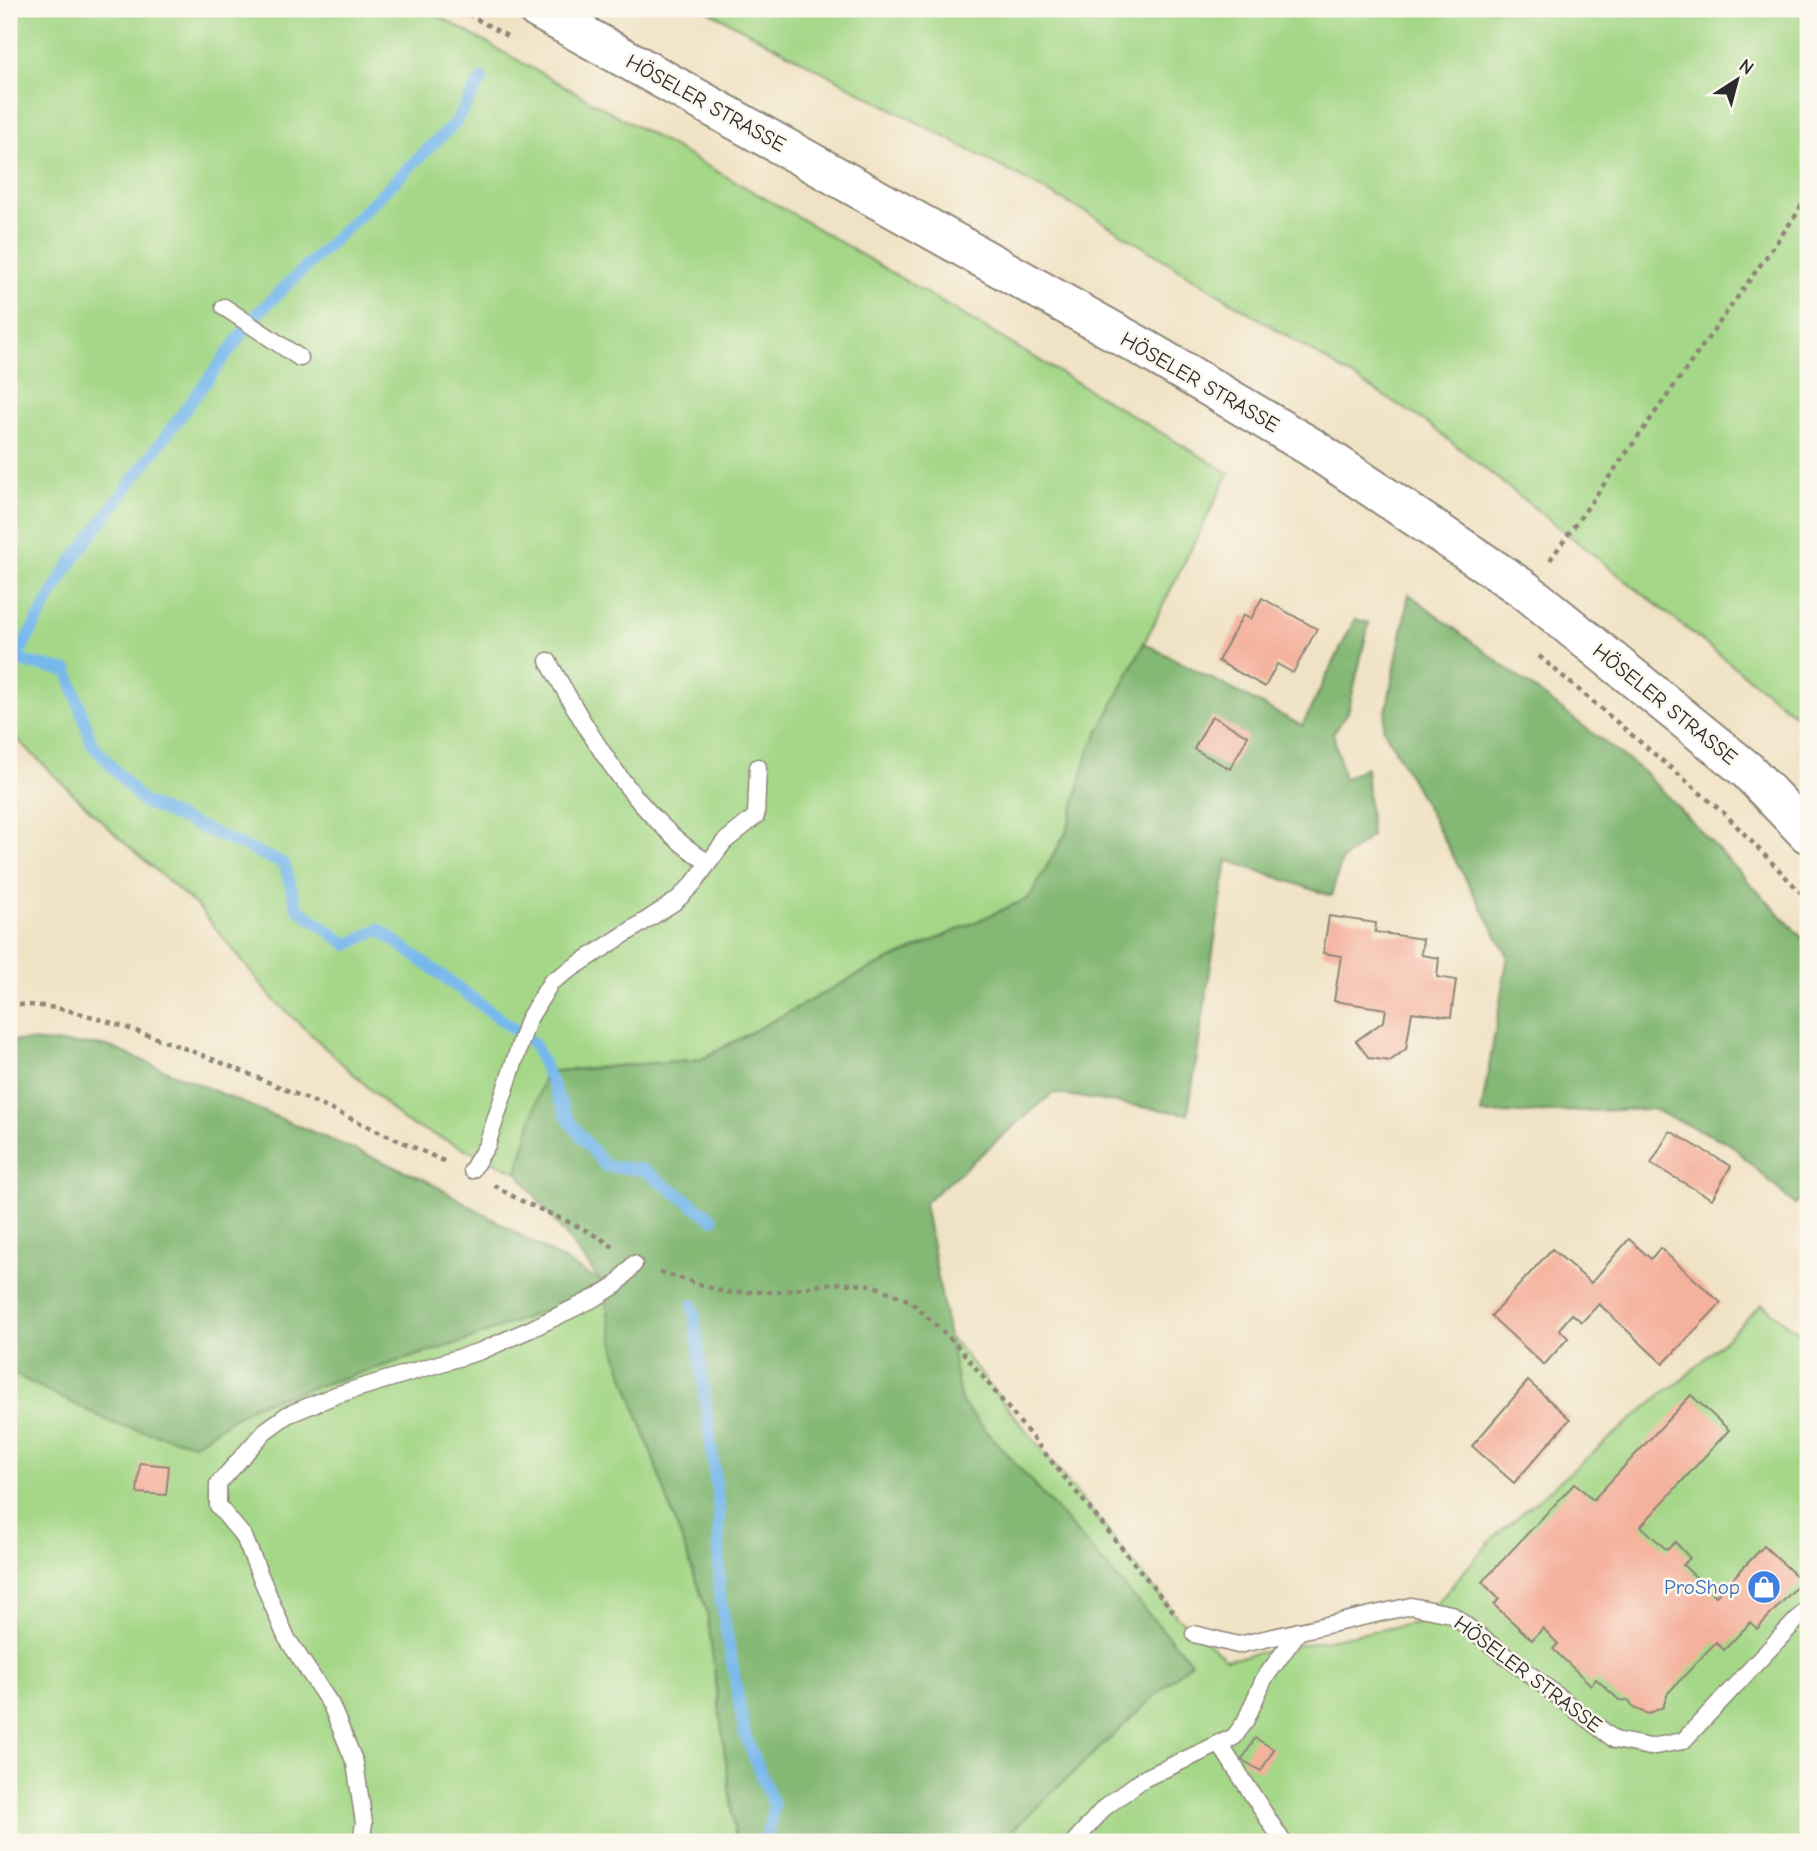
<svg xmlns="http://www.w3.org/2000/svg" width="1817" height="1851" viewBox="0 0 1817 1851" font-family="'Comic Neue',sans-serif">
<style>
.green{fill:#a4d787;stroke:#688159;stroke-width:2}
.forest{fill:#83b874;stroke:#577250;stroke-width:2}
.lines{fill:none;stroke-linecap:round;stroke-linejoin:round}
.stream{stroke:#77b8ec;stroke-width:12}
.building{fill:#f4b19c}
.service-casing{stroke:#8e8678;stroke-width:19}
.primary-casing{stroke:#8e8678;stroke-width:42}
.path{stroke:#8e8678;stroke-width:4.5;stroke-dasharray:5 5;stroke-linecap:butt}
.service{stroke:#fff;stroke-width:16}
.primary{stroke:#fff;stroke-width:38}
.labels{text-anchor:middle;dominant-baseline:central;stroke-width:5;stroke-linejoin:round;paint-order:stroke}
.street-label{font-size:21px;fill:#2b2b2b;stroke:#fbf7ec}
.shop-label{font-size:21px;fill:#366cbe;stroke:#fbf7ec;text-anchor:end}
</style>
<rect width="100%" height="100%" fill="#fbf7ec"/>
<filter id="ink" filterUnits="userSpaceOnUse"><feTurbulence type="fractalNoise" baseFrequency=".0143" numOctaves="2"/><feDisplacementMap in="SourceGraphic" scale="14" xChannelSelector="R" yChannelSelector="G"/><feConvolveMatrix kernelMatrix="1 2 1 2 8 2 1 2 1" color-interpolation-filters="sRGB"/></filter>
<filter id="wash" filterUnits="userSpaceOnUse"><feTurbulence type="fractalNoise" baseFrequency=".00686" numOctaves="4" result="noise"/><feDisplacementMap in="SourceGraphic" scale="28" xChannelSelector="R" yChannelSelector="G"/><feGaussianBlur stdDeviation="1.57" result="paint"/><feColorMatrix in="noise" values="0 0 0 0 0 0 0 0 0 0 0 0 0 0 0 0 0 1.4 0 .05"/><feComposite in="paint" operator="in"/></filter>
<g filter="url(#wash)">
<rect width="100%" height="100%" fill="#f0e2c4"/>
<g class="green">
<polygon points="9,9 426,9 793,214 1229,473 1089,753 1067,831 1029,898 863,972 702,1059 546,1072 517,1172 405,1122 273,999 199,908 117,836 16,738 9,736"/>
<polygon points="705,9 1808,9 1808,725 1426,422 1093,216"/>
<polygon points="602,1283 910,1301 957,1345 1177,1617 1227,1659 1421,1622 1494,1537 1664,1392 1680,1382 1762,1304 1808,1340 1808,1842 9,1842 9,1372 194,1444 254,1405 465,1341 551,1308"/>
</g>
<g class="forest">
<polygon points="1409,594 1645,773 1808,944 1808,1192 1795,1205 1729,1143 1652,1109 1481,1114 1508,956 1383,728"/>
<polygon points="1355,619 1369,623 1348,712 1333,733 1344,779 1366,767 1371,836 1342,860 1331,896 1227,860 1188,1114 1053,1093 924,1203 961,1402 1191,1662 1000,1842 736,1842 707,1612 616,1353 602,1283 551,1308 465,1341 254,1405 194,1444 115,1424 9,1372 9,1040 108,1046 424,1179 601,1282 517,1172 545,1072 702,1059 863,972 1029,898 1067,831 1088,753 1144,643 1302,726"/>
</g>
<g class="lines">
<g class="stream">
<polyline points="9,659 68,671 92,744 143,802 284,864 297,908 348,945 379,929 534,1044 569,1121 605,1166 644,1170 713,1219"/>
<polyline points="15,660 67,568 256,315 455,123 482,79"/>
<polyline points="693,1305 719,1509 719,1591 745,1735 774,1806 765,1842"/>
</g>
</g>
<g id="blocks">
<g class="building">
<polygon points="1262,598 1317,629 1293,673 1277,664 1265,687 1218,661 1243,615 1251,619"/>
<polygon points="1212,716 1248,736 1230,769 1194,749"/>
<polygon points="1329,916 1376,923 1375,932 1423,939 1421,955 1439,958 1437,977 1456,980 1451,1017 1412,1012 1406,1049 1390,1061 1369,1058 1356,1041 1384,1021 1386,1009 1334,1001 1341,956 1323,953"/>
<polygon points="1670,1131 1731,1166 1712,1199 1651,1164"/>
<polygon points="1629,1239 1651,1259 1660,1248 1721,1303 1663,1364 1599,1304 1582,1322 1572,1314 1559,1329 1568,1338 1544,1365 1491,1316 1552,1249 1591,1283"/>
<polygon points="1528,1381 1570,1419 1514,1483 1472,1446"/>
<polygon points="1691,1395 1729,1430 1641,1526 1667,1550 1675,1542 1690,1558 1683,1565 1716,1596 1764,1546 1802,1581 1757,1629 1751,1622 1724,1650 1716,1642 1668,1693 1663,1707 1648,1714 1633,1708 1629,1701 1619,1700 1596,1679 1591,1685 1553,1649 1558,1644 1543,1628 1532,1640 1494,1605 1499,1599 1482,1582 1575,1483 1593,1500"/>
<polygon points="140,1463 169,1466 166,1495 137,1493"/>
<polygon points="1255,1738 1274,1749 1261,1771 1242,1760"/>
</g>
</g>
</g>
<g filter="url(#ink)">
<use href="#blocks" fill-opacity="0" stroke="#8e8678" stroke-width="2"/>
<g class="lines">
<g class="service-casing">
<g id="service">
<polyline points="224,307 300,358"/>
<path d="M548,661C590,735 634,815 707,862"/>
<polyline points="472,1170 487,1145 528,1020 551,982 676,901 693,884 724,842 756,816 758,767"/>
<polyline points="1194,1634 1238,1645 1411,1606 1451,1614 1615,1740 1650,1747 1683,1741 1808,1608"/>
<polyline points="1219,1743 1283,1842"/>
<polyline points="361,1842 364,1823 355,1763 331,1705 286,1637 244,1537 218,1506 218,1484 265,1431 287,1415 336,1395 481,1351 533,1328 597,1297 616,1285 634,1264"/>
<polyline points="1074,1842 1104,1808 1143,1779 1234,1737 1245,1722 1264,1679 1299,1631"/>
</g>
</g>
<g class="primary-casing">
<polyline id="primary" points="537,9 1147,350 1311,447 1525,590 1748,771 1808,834"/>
</g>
<g class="path">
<polyline points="459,9 507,36"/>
<polyline points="1550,560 1796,215 1808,193"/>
<polyline points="1539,656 1725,814 1808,900"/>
<path d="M9,1005C57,1002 107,1021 153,1037C253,1072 349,1118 446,1162"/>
<path d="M494,1185C531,1210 576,1220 613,1247"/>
<polyline points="660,1272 724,1292 778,1292 833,1283 872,1285 910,1301 957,1345 1177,1616"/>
</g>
<use href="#service" class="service"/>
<use href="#primary" class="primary"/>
</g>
</g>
<defs>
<g id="shop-disc" transform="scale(1.75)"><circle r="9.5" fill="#3f7fe0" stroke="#fbf7ec"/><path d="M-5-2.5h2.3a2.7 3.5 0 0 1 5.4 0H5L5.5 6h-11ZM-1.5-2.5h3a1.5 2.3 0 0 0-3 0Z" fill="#fff"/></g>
</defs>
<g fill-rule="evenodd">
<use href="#shop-disc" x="1764" y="1587"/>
</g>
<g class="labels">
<g class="street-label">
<text transform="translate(706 103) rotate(29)">HÖSELER STRASSE</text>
<text transform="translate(1200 382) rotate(30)">HÖSELER STRASSE</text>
<text transform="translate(1665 704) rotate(39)">HÖSELER STRASSE</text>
<text transform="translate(1528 1674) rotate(37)">HÖSELER STRASSE</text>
</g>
<g class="shop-label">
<text x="1740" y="1587">ProShop</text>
</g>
</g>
<rect width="1817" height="1851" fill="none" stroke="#fbf7ec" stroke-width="35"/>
<g transform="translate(1737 80) rotate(36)" stroke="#fbf7ec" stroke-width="5" paint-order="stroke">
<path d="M0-5L12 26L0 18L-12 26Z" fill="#2b2b2b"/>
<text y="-10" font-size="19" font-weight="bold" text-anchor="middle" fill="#2b2b2b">N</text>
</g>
</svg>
